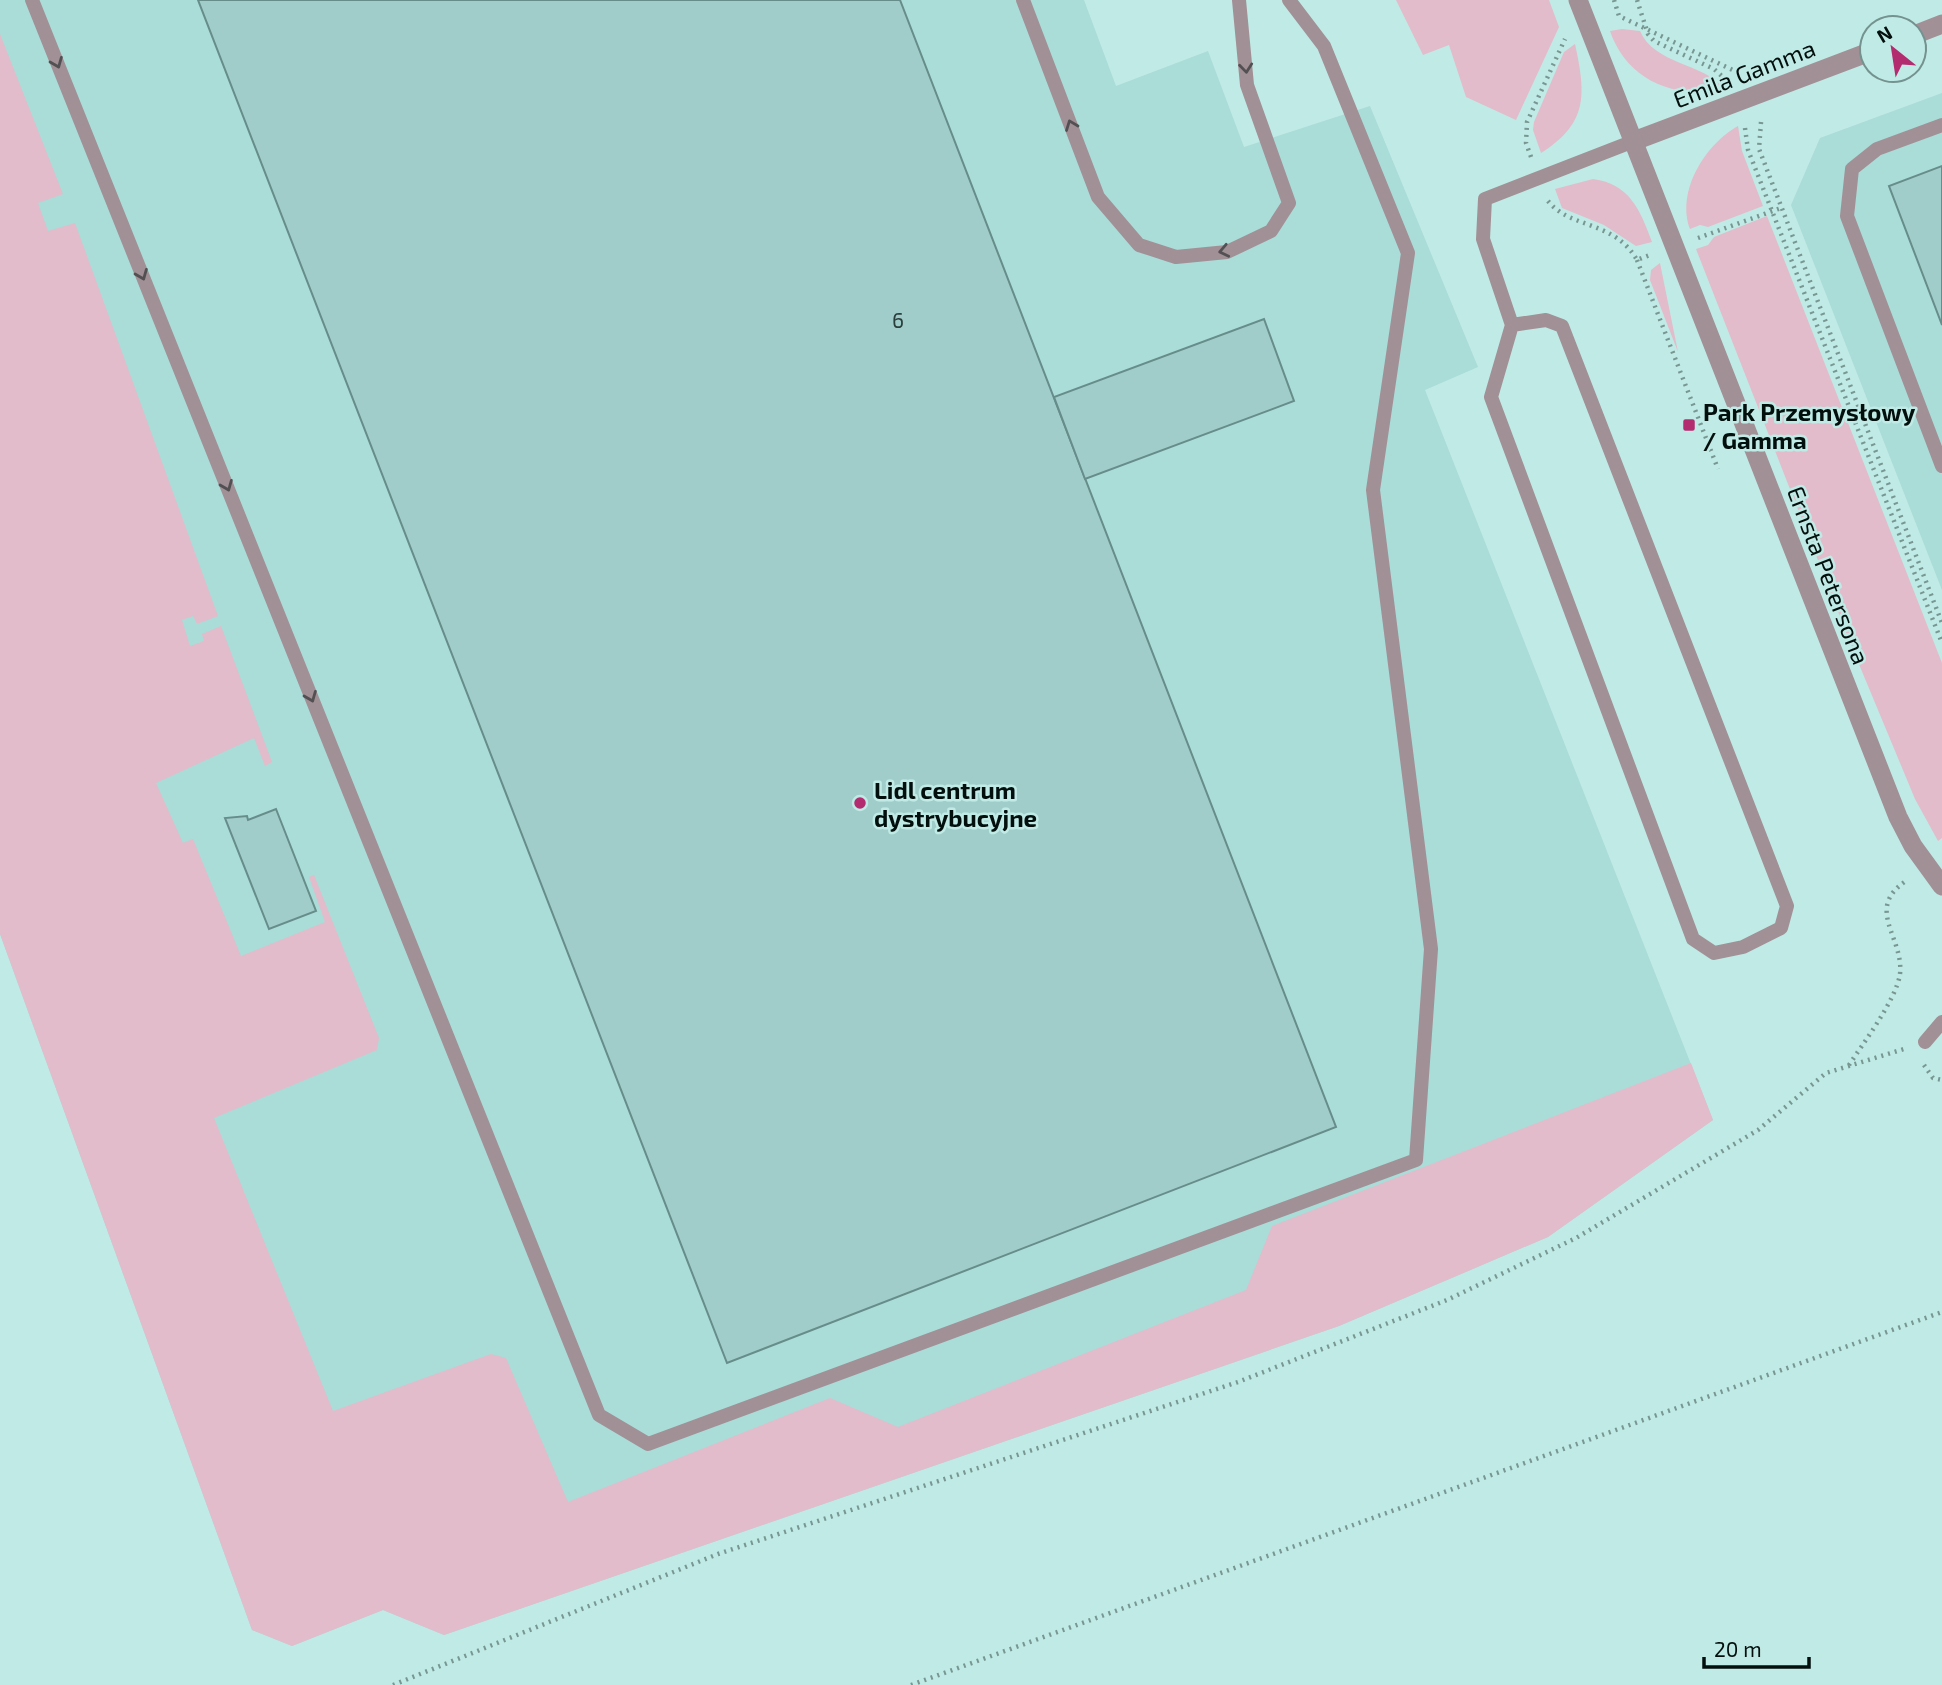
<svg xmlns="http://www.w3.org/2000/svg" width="1942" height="1685" viewBox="0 0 1942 1685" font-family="'Exo 2',sans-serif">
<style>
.built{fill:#aadcd8}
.green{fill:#e2bcca}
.building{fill:#a0cdc9;stroke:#668d8a;stroke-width:2}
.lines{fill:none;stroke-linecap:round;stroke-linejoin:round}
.path{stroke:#789793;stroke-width:4.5;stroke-dasharray:2 5;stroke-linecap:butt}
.service{stroke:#a19096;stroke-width:14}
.minor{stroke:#a19096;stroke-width:19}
.tertiary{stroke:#a19096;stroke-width:19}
.oneway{stroke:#525052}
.poi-dot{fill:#b32c70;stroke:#c0eae5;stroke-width:2.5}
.labels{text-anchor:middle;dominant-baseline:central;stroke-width:5;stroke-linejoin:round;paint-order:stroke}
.number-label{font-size:21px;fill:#2a3e3c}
.street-label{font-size:24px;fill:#020f0d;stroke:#c0eae5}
.poi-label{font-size:24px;font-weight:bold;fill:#020f0d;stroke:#c0eae5;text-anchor:start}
</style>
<rect width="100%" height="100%" fill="#c0eae5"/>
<g class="built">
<polygon points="0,0 1084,0 1116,86 1208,51 1244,147 1370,106 1478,367 1425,390 1713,1120 1548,1237 1339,1326 444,1635 383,1610 292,1646 252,1630 0,934"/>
<polygon points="1942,93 1942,590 1791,205 1820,138"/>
</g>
<g class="green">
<polygon points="1396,0 1549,0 1559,27 1516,120 1466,97 1449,45 1423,55"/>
<path d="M1622,29L1640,31C1655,65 1702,62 1725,89C1676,100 1627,81 1610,31Z"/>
<polygon points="0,34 63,194 38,203 48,231 75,223 218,616 197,624 193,616 182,620 190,646 204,641 202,634 221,626 272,762 265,766 254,738 156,783 183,843 193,839 241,956 325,922 309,877 314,875 379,1038 377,1050 214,1118 333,1411 491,1354 506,1358 568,1502 830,1398 898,1427 1246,1290 1272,1226 1691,1063 1713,1120 1548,1237 1339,1326 444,1635 383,1610 292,1646 252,1630 0,934"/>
<path d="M1575,44C1586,95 1588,123 1541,153L1533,130L1534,122L1564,52Z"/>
<path d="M1738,126L1742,151L1763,206L1708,227L1700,225L1690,229C1676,190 1706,144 1738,126Z"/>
<path d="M1593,179C1630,184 1640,210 1652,242L1636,246L1604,225L1562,208L1555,189Z"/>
<polygon points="1767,216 1942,663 1942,838 1938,841 1915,799 1851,645 1696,249 1708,245 1714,237"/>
<polygon points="1660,263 1678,352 1650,280 1651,270"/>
</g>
<g class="building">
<polygon points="198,0 900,0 1336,1127 727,1363"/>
<polygon points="1942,166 1942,325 1889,186"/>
<polygon points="1264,319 1294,401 1085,479 1054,397"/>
<polygon points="276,809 316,911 269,929 225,818 247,816 248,820"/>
</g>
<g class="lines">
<g class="path">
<polyline points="1614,0 1619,16 1739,73"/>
<polyline points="1637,0 1648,34 1654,41 1714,69 1724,78"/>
<polyline points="1761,122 1759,149 1942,623"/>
<polyline points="1745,128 1748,150 1942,643"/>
<polyline points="1531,157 1526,143 1527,122 1565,39"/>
<path d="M1548,201C1570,229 1614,220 1637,260L1650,255"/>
<polyline points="1698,238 1781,208"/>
<polyline points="1637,260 1718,469"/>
<path d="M1849,1065C1864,1042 1896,1000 1900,974C1904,937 1864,909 1906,881"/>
<polyline points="1924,1065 1933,1078 1942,1080"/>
<polyline points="393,1685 718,1554 1238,1382 1447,1300 1576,1238 1758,1130 1826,1073 1904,1049"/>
<polyline points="911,1685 1942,1312"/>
</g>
<g class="service">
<polyline points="32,0 599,1415 648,1444 1416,1160 1431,949 1373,490 1408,253 1324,46 1289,0"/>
<polyline points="1023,0 1098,197 1139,245 1176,257 1227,252 1271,231 1289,203 1247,85 1239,0"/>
<polyline points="1942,125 1877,149 1852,169 1847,216 1942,466"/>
<polyline points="1512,325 1546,320 1562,326 1787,906 1781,928 1743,947 1714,953 1693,939 1491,397 1512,325 1483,239 1485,199 1634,141"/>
<polyline points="1925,1042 1942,1022"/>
</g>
<g class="minor">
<polyline points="1914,35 1942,24"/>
<polyline points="1634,141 1872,51"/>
</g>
<polyline class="tertiary" points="1578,0 1898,817 1913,846 1942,886"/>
</g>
<defs><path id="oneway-chevron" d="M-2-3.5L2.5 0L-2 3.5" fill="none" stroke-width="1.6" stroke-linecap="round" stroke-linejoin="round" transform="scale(1.75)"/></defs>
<g class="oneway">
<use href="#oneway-chevron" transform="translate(57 63) rotate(68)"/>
<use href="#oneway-chevron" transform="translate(1246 68) rotate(84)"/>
<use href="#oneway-chevron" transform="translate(1071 125) rotate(-111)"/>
<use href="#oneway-chevron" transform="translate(1224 251) rotate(168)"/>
<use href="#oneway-chevron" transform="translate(142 275) rotate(68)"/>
<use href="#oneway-chevron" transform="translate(227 486) rotate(68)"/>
<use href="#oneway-chevron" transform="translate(311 697) rotate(68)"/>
</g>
<g class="poi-dot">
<rect x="1682" y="418" width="14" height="14" rx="3.5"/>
<circle cx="860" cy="803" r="7"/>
</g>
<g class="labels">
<g class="number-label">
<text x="898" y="319">6</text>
</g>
<g class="street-label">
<text transform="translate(1744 73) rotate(-21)">Emila Gamma</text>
<text transform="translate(1829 575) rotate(69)">Ernsta Petersona</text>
</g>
<g class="poi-label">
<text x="1703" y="411">Park Przemysłowy<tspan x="1703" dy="28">/ Gamma</tspan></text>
<text x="874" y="789">Lidl centrum<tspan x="874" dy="28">dystrybucyjne</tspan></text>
</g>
</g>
<g transform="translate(1893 49) rotate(330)"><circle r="33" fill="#c0eae5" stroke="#74928f" stroke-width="2"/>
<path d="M0-5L12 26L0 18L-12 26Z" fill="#b32c70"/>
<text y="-10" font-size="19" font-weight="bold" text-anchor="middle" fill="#020f0d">N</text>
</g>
<path d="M1704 1657v10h105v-10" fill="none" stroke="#020f0d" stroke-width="3.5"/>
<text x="1714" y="1657" font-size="21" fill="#020f0d" stroke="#c0eae5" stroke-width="5" paint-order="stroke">20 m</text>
</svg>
